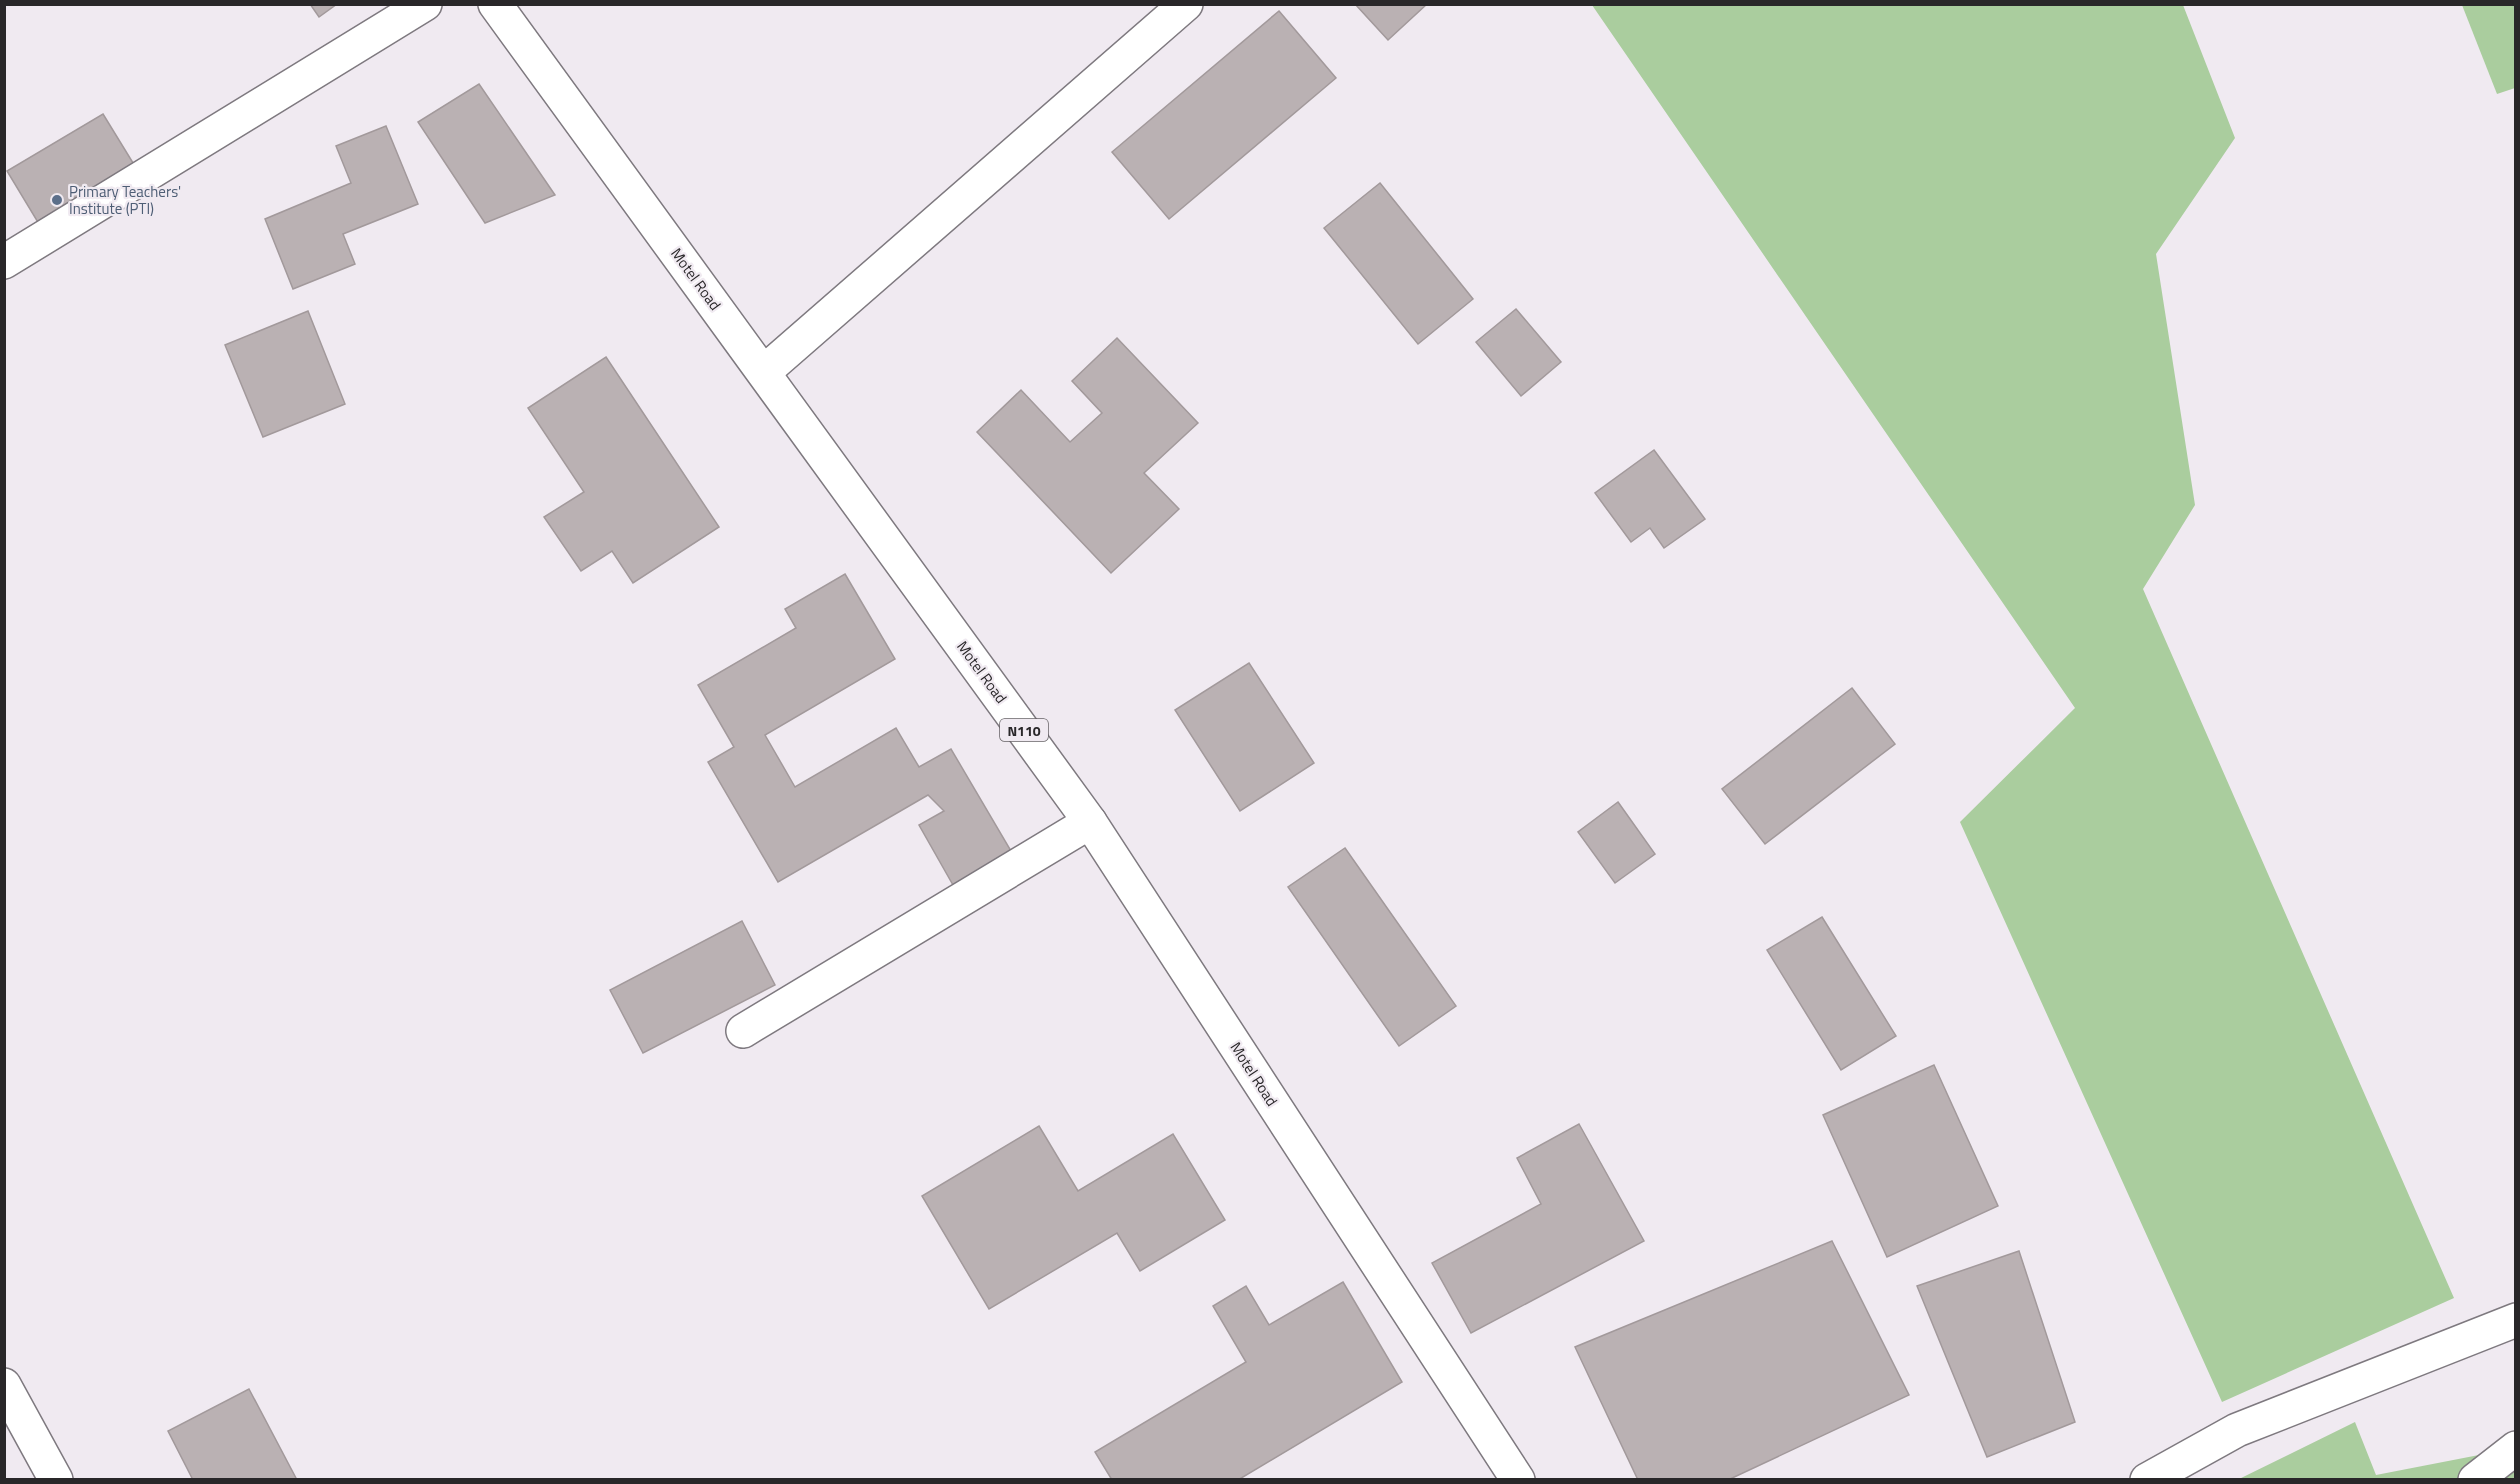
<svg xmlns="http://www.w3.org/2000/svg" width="2520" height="1484" viewBox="0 0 2520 1484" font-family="'Titillium Web',sans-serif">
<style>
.green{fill:#aacd9e}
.building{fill:#bab1b3;stroke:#a2999b;stroke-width:1.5}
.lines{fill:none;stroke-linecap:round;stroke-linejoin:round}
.minor-casing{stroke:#7e797f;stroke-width:36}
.highway-casing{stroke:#7e797f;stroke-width:36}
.minor{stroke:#fff;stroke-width:33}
.highway{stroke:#fff;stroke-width:33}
.service-dot{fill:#5c6f8a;stroke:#f0eaf1;stroke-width:2}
.labels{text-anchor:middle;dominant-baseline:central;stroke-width:4.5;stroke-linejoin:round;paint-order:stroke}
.shield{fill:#f0eaf1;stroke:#656265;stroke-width:1.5}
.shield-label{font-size:14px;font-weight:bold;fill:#292729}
.service-label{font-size:15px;fill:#4e5e75;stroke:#f0eaf1;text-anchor:start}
.street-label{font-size:15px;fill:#292729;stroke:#f0eaf1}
</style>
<rect width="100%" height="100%" fill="#f0eaf1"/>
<g class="green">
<polygon points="1592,5 2183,5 2235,138 2156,254 2195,505 2143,589 2454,1298 2222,1402 1960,822 2075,708"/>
<polygon points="2462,5 2515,5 2515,88 2497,94"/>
<polygon points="2355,1422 2376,1475 2515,1448 2515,1479 2237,1480"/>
</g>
<g class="building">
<polygon points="310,4 337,4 319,17"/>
<polygon points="1355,4 1427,4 1388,40"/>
<polygon points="1279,11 1336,78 1169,219 1112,152"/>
<polygon points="479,84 555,195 485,223 418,122"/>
<polygon points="103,114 138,171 42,229 7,171"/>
<polygon points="386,126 418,204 343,234 355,264 293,289 265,219 351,183 336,146"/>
<polygon points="1380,183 1473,299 1418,344 1324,228"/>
<polygon points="1516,309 1561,362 1521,396 1476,342"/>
<polygon points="308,311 345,404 263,437 225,345"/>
<polygon points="1117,338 1198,423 1144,473 1179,509 1111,573 977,432 1021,390 1070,442 1102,413 1072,381"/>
<polygon points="606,357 719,527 633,583 612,551 581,571 544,517 584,492 528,408"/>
<polygon points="1654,450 1705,519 1664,548 1650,528 1631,542 1595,493"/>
<polygon points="845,574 895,659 765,735 795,787 896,728 919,767 951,749 1011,851 953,885 919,825 944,811 928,795 778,882 708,762 734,747 698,685 796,628 785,609"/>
<polygon points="1249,663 1314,763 1240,811 1175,710"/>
<polygon points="1852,688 1895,744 1765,844 1722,789"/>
<polygon points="1618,802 1655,854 1615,883 1578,832"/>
<polygon points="1345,848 1456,1006 1399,1046 1288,887"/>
<polygon points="1822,917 1896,1036 1841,1070 1767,950"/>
<polygon points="742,921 775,985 643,1053 610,990"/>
<polygon points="1934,1065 1998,1206 1887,1257 1823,1115"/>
<polygon points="1579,1124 1644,1241 1471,1333 1432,1263 1541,1204 1517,1158"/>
<polygon points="1039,1126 1078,1191 1173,1134 1225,1220 1140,1271 1117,1233 989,1309 922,1196"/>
<polygon points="1832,1241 1909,1395 1728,1480 1638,1480 1575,1347"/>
<polygon points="2019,1251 2075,1422 1987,1457 1917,1286"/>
<polygon points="1343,1282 1402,1382 1238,1480 1112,1480 1095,1452 1246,1362 1213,1306 1246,1286 1269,1325"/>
<polygon points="249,1389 297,1480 193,1480 168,1431"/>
</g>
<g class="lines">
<g class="minor-casing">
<g id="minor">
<polyline points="4,262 425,4"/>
<polyline points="764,372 1186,4"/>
<polyline points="743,1031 1090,822"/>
<polyline points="4,1385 56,1480"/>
<polyline points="2147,1480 2237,1430 2516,1320"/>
<polyline points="2475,1480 2516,1448"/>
</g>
</g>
<g class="highway-casing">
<polyline id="highway" points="495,4 1090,822 1518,1480"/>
</g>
<use href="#minor" class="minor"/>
<use href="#highway" class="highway"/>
</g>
<circle class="service-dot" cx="57" cy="200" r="6"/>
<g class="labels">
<rect class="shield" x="1000" y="719" width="48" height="22" rx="4.5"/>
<g class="shield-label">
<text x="1024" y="730">N110</text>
</g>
<g class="service-label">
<text x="69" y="191">Primary Teachers'<tspan x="69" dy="17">Institute (PTI)</tspan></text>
</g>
<g class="street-label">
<text transform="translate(696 279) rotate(54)">Motel Road</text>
<text transform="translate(982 672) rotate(54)">Motel Road</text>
<text transform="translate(1254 1074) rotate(57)">Motel Road</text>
</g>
</g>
<rect width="2520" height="1484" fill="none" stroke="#292729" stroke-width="12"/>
</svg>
